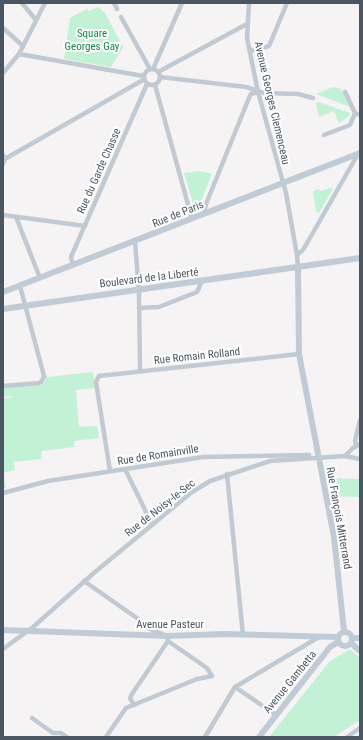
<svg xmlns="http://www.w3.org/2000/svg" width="363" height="740" viewBox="0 0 363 740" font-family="'Roboto Condensed',sans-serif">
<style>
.green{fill:#c3f1d5}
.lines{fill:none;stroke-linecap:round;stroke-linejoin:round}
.street{stroke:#c1cad2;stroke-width:4.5}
.secondary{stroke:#c1cbd6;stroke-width:6}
.labels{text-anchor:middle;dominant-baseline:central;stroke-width:4;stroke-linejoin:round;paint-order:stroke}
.park-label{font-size:11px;fill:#17864f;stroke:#fff}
.street-label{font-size:11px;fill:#4a5661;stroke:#fff}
</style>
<rect width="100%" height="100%" fill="#f5f3f3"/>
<g class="green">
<polygon points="98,7 105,13 123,47 111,67 64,59 70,18 87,9 89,11"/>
<polygon points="333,87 341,89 350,107 316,94"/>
<polygon points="319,102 350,113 349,116 339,123 334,111 319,117 316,103"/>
<polygon points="199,171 212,174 198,209 195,210 184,173"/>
<polygon points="329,188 333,189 319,213 316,212 313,191 319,189 321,191"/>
<polygon points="93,372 95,388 76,390 79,427 97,426 99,438 74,441 74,447 42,451 41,459 14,462 15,470 3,473 6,488 3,489 3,399 13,397 12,396 3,397 3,388 45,383 46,376 48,377"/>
<polygon points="330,478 360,479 360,497 334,496"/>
<polygon points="349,650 351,650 360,658 360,720 334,737 269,737 330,661"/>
</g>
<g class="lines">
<g class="street">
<polyline points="22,3 36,20"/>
<polyline points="114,3 117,9"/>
<polyline points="249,3 247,38 258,92 286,193 297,255 298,267"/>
<polyline points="121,17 150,69"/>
<polyline points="3,28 23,46"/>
<polyline points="250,51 269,46 287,3"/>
<polyline points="19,54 143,76"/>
<circle cx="152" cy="77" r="8"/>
<polyline points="153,69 182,3"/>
<polyline points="158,72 247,24"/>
<polyline points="3,73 19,54 45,3"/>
<polyline points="160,77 246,87 264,93 298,94 313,98"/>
<polyline points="155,85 192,219"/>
<polyline points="345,92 355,113 360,115"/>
<polyline points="324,135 350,125 355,113"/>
<polyline points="3,155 5,159 3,164"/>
<polyline points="3,160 143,80"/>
<polyline points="204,214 206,204 249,98 251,94 258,92"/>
<polyline points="3,215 85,226"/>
<polyline points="16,217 40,278"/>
<polyline points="135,241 139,293 140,371"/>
<polyline points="297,255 303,250 358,154"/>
<polyline points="73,265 71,257 147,84"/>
<polyline points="139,308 159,307 197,292 202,281"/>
<polyline points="3,386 39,383 42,381 44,376 20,286"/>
<polyline points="356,445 355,441 360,420"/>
<polyline points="345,456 353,448 360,444"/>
<polyline points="125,469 152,524"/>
<polyline points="110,471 96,382 99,376 299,354"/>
<polyline points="227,474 243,635"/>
<polyline points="3,493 48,481 203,457 309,455"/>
<polyline points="84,581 141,621 148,628 167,636 168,641 207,668 212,676 197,679 126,708 106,737"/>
<polyline points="3,649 33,627 95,572 192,492 210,481 270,461 345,456 360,459"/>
<polyline points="235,687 276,715"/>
<polyline points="134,705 130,698 132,694 168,641"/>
<polyline points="32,718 53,733 61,733 67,737"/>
<polyline points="205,737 235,687 319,637"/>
<polyline points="347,737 360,728"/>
</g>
<g class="secondary">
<polyline points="298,267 299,354 334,537 344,631"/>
<polyline points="3,292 360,153"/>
<polyline points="3,309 360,258"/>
<polyline points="3,630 167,636 225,634 337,637"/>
<circle cx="345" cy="639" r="7"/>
<polyline points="352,638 360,638"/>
<polyline points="351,643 360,651"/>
<polyline points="259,737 330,647 338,642"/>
</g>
</g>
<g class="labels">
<g class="park-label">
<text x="92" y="33">Square<tspan x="92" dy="13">Georges Gay</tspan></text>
</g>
<g class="street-label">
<text transform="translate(272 103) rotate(77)">Avenue Georges Clemenceau</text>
<text transform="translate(99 171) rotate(-66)">Rue du Garde Chasse</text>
<text transform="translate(178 214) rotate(-22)">Rue de Paris</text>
<text transform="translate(149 278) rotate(-7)">Boulevard de la Liberté</text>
<text transform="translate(197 356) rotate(-6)">Rue Romain Rolland</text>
<text transform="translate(158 455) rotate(-9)">Rue de Romainville</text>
<text transform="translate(160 508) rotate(-38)">Rue de Noisy-le-Sec</text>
<text transform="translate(339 518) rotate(80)">Rue François Mitterrand</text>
<text x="170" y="624">Avenue Pasteur</text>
<text transform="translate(290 682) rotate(-51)">Avenue Gambetta</text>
</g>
</g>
<rect width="363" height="740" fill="none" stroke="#4a5661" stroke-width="8"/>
</svg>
